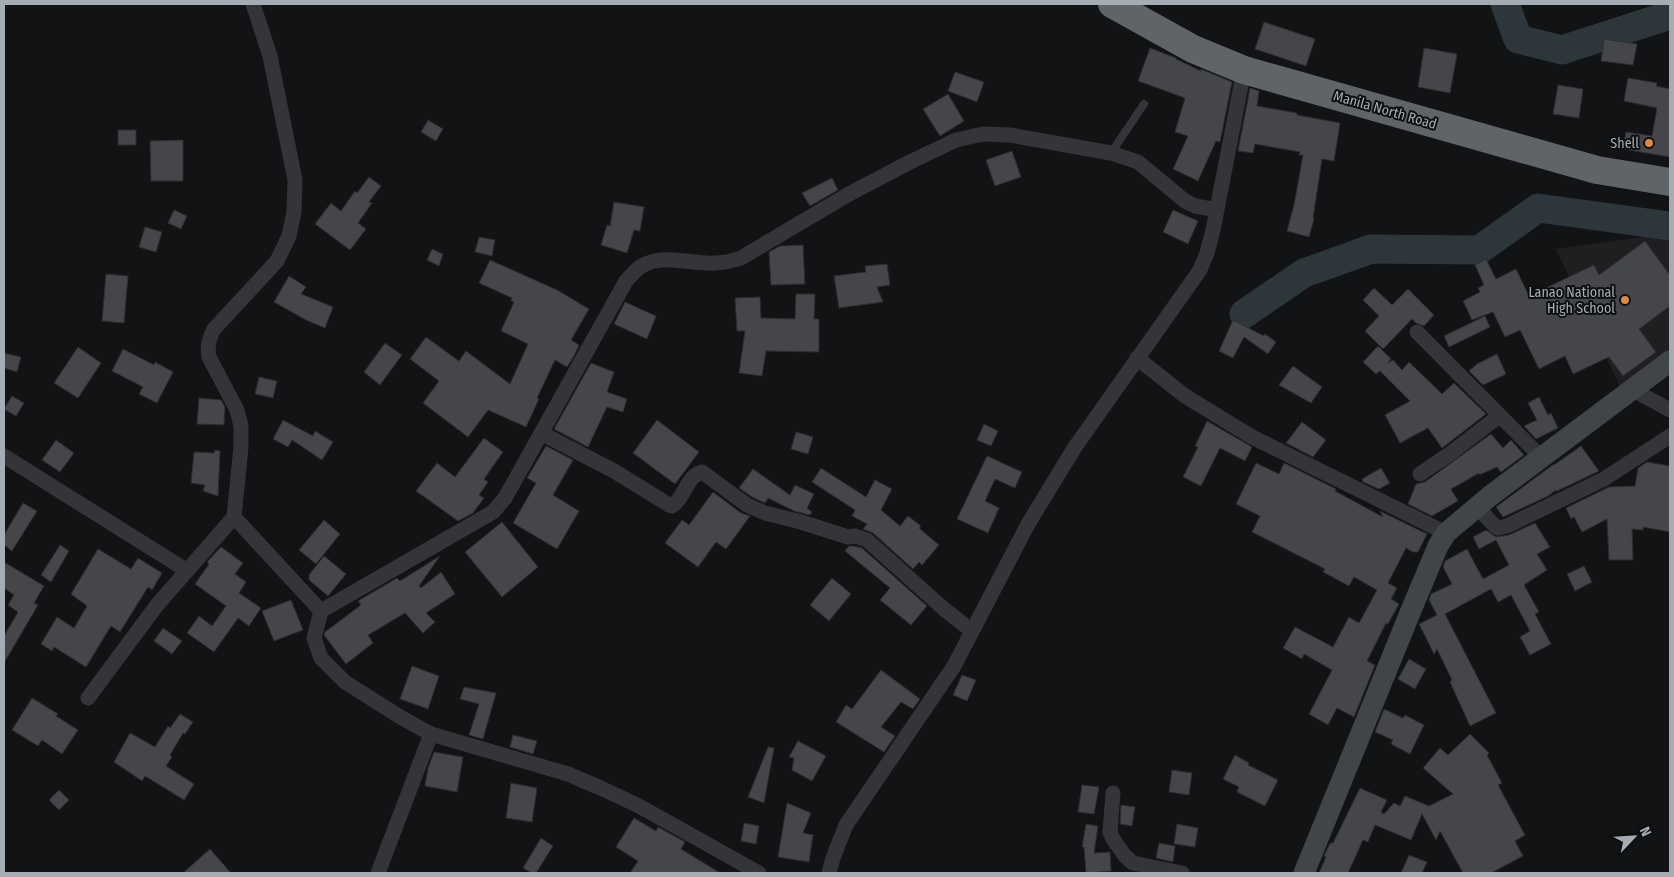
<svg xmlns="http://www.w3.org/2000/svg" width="1674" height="877" viewBox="0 0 1674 877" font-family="'Fira Sans Condensed',sans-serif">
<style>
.built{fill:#1f1f21}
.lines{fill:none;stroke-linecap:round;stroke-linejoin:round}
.river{stroke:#2d373b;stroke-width:29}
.building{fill:#444649;stroke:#2d2d2f}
.lane{stroke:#343538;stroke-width:8}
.street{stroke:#343538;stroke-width:15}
.secondary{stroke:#424548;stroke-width:21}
.highway{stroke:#606469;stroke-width:28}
.poi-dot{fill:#dc8942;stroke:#0d0e0f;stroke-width:2}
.labels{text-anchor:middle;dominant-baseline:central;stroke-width:4;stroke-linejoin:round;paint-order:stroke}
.street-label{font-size:14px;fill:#a5acb3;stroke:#0d0e0f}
.poi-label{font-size:14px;fill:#a5acb3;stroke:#0d0e0f;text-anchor:end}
</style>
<rect width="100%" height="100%" fill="#121314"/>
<polygon class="built" points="1670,233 1670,351 1621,389 1556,249"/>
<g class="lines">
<g class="river">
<polyline points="1505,4 1518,39 1562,50 1670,15"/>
<polyline points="1244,314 1304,273 1371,249 1479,250 1538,208 1670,226"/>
</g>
</g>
<g class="building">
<polygon points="1264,22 1315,39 1306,66 1255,49"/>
<polygon points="1604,39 1637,44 1633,65 1601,61"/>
<polygon points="1150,48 1176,58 1176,59 1201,71 1201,69 1232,82 1220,142 1216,141 1198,181 1173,169 1188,136 1175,132 1185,98 1138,81"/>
<polygon points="1424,48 1457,54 1450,93 1418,87"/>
<polygon points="955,72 984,82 977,102 948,91"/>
<polygon points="1628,78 1657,83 1656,86 1670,89 1670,157 1623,149 1626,132 1652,136 1657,108 1624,101"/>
<polygon points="1558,85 1583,89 1579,118 1553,114"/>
<polygon points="1250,88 1259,91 1257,106 1297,113 1297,115 1340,123 1334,161 1322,159 1313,218 1314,219 1309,237 1287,231 1294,205 1303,155 1299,155 1300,152 1255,144 1253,153 1238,151"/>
<polygon points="948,94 964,121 940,136 923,109"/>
<polygon points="428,120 443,129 436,141 421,132"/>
<rect x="118" y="130" width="18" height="15"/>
<polygon points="183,140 183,181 151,181 150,141"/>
<polygon points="1012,151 1021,177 995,186 986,160"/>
<polygon points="369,177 381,186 369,202 372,203 358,223 366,229 350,250 315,224 331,203 341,211 355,191 357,193"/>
<polygon points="832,178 838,190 810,206 802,193"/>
<polygon points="614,202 644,207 640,231 634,230 627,253 601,245 607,225 610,226"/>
<polygon points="174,210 187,216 181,229 168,223"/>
<polygon points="1173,210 1198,221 1188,244 1163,232"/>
<polygon points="145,227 162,232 156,252 139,247"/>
<polygon points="479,237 495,240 492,256 475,252"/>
<polygon points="1645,241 1670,275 1670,306 1639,329 1656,352 1623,376 1609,357 1573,374 1565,356 1539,369 1520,330 1505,337 1493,312 1472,320 1463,301 1480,292 1478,288 1484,285 1475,265 1486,259 1496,279 1516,269 1529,296 1594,265 1599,275"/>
<polygon points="803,245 805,284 771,285 769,252 780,246"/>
<polygon points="432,249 443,254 439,266 427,260"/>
<polygon points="490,260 557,290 589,309 571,340 579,345 574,356 567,367 555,360 537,398 539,399 526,427 488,410 468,437 423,403 439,381 410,359 426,337 459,361 466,351 510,384 528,344 501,331 514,302 511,301 512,298 479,283"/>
<polygon points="887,264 890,285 877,287 883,302 839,308 834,276 866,272 865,266"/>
<polygon points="106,274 128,276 124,323 102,321"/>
<polygon points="289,276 306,287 301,294 333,307 325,328 306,320 274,302"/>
<polygon points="1374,288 1392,305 1408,289 1434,315 1424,326 1416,323 1412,319 1383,349 1365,331 1379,316 1363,300"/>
<polygon points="796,294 815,294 814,319 819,319 819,352 766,351 762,376 739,373 745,331 737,331 735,298 760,297 761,318 795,319"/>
<polygon points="625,302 656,316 647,339 614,324"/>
<polygon points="1485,316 1490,327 1449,347 1444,336"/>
<polygon points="1233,320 1264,336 1265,334 1276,342 1268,354 1244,337 1233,358 1219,351"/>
<polygon points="385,343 402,355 380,385 364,372"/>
<polygon points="1378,346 1391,359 1388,363 1393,360 1402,370 1409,362 1442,394 1454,383 1486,414 1442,448 1428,428 1400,443 1385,415 1410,401 1380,371 1376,374 1363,362"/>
<polygon points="78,347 101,363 78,398 54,383"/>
<polygon points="123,349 154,365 155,362 173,372 157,403 139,394 143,387 112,371"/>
<polygon points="4,353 21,357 17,372 4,368"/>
<polygon points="1497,354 1506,374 1483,385 1469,371 1477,364"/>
<polygon points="591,363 614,372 607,392 627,399 623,412 607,407 588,447 554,429"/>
<polygon points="1293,366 1322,387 1311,403 1279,385"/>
<polygon points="259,377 277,381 273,398 255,394"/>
<polygon points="12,396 24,403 16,416 4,409"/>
<polygon points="1539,397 1548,415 1551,413 1558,428 1536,439 1524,426 1537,420 1528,403"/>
<polygon points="199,398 221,400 225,407 224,425 197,424"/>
<polygon points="283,420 313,436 315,431 333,442 322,460 292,440 288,447 273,439"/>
<polygon points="657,420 699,452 675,484 633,453"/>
<polygon points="1207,421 1252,447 1245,461 1220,448 1201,486 1183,477 1198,447 1195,446"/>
<polygon points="1302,422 1326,440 1313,457 1286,443"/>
<polygon points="984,424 998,431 991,446 977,440"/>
<polygon points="796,432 813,437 808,454 791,449"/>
<polygon points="1491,434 1503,448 1511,440 1524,455 1501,472 1497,467 1479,475 1479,473 1451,489 1458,501 1432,516 1408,504 1416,484 1425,482"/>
<polygon points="484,438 503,452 484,479 488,482 479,495 484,498 473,513 458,521 416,491 437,463 455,477"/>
<polygon points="56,440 74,453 60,472 42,460"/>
<polygon points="546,446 573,460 553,495 579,511 557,549 513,523 536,483 527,478"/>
<polygon points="1581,446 1599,471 1557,491 1556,490 1548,496 1503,517 1496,507 1554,464 1554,465"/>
<polygon points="215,450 220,451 218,496 203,491 205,485 191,483 194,452 214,453"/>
<polygon points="987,456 1022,472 1015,488 995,479 985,501 999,508 988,533 957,519"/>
<polygon points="1647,462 1670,466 1670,532 1643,527 1643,530 1632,529 1633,560 1609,560 1607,519 1582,532 1574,517 1571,519 1566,508 1609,487 1635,486 1638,468"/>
<polygon points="1256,463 1279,474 1284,463 1336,489 1335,491 1383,517 1380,511 1427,534 1418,552 1413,552 1406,548 1388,583 1397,588 1391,599 1399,604 1388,624 1386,623 1367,661 1375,665 1354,717 1337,708 1328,725 1309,714 1332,670 1304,654 1302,659 1283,648 1295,627 1333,647 1349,617 1359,623 1377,590 1354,577 1349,586 1323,572 1325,569 1252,532 1260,516 1236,504"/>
<polygon points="821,468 866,497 875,480 892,489 881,510 900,526 908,516 921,526 919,528 939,545 922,565 919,562 913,569 873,533 863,529 867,524 852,516 855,510 812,482"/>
<polygon points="1381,468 1390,483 1379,489 1363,482 1362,479"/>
<polygon points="753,469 790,495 795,485 814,494 807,508 812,512 810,515 794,511 768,498 765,503 752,497 739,488"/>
<polygon points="713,492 741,513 750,516 726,549 716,542 698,567 665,543 682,520 689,525"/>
<polygon points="23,503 37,511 12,551 4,545 4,535"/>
<polygon points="324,520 340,534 316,564 299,550"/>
<polygon points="502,522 538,567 502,597 465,552"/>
<polygon points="1535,523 1550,547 1537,554 1547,570 1524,585 1539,612 1535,614 1551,644 1530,655 1520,637 1530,631 1511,595 1498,602 1491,589 1445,614 1496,713 1470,726 1450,682 1452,680 1437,649 1434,654 1419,624 1437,615 1429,600 1431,594 1452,584 1443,567 1445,561 1467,549 1483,579 1509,565 1496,540 1479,549 1473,537 1486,530 1496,537 1509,535"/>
<polygon points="60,545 69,551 51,582 41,575"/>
<polygon points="849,546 854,546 862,548 927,606 911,625 880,600 890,588 845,551"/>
<polygon points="221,547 243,563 235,574 246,582 239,593 261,608 249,626 238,618 214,652 187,633 199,616 212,626 226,606 195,584 209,564 207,562"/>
<polygon points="98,549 131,569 138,558 162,573 152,590 148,587 120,632 111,626 86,667 54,647 52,651 41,644 57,617 74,628 87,606 71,594"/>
<polygon points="324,556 346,574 328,596 309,580 309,575"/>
<polygon points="440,556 419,586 421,588 441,572 455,594 426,613 435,622 423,633 405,613 368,635 373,643 346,664 324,635 325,632 361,605 358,601 397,578 400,581"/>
<polygon points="4,562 44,586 34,603 38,605 4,663 4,636 18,612 8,605 14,595 4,588"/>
<polygon points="1584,566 1592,582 1575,591 1567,574"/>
<polygon points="832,578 851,594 829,621 810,605"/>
<polygon points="291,600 303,630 274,641 262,611"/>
<polygon points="163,628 182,641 172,654 154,641"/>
<polygon points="1409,659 1426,669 1415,689 1398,679"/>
<polygon points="412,666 439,676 428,709 400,699"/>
<polygon points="881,670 920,699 913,709 901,702 881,727 895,736 884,752 836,722 846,705 852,709"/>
<polygon points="962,675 976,680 967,701 953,695"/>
<polygon points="464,687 496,693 483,739 469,735 479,704 460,699"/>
<polygon points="32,698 58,714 56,716 78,730 62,754 42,740 38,746 12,730"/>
<polygon points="1384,709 1403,718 1405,715 1424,725 1410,754 1391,744 1393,740 1375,732"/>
<polygon points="180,714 193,722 185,734 183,733 170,755 172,757 166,766 194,784 184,800 145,776 142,781 114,762 130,733 155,747 168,726 170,728"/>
<polygon points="1470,734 1489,753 1487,755 1502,783 1498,785 1525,835 1515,841 1523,856 1491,873 1463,873 1440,831 1436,840 1422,814 1411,840 1375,825 1368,842 1363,840 1348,873 1319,873 1326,857 1324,856 1330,843 1333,843 1360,788 1387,800 1381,812 1384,814 1394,803 1400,806 1405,796 1429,806 1453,794 1423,768 1440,748 1448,755"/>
<polygon points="513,735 537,741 533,754 510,747"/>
<polygon points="798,741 826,756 812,781 792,770 794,758 789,757"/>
<polygon points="768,747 774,748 764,803 748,797"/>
<polygon points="434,752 463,757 457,792 425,786 428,768"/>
<polygon points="1235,755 1249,763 1248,765 1278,780 1265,806 1237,792 1239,787 1223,779"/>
<polygon points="1172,770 1192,773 1189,795 1169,792"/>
<polygon points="511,783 537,788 532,822 506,818"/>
<polygon points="1082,785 1099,787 1094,814 1078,812"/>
<polygon points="59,790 69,800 59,810 49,800"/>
<polygon points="787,803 811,813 803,833 813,835 809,862 778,857"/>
<polygon points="1121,805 1135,807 1132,826 1120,824"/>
<polygon points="634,818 656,831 658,827 685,842 681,849 720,873 630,873 638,861 616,847"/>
<polygon points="744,823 759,826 756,844 741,841"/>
<polygon points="1086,824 1098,826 1094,853 1110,852 1111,871 1086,873 1084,847 1082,847"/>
<polygon points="1177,824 1198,828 1195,847 1174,844"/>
<polygon points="541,838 553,846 536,873 532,873 523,868"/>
<polygon points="1159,843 1175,846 1173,862 1156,858"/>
<polygon points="210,849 231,873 183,873"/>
<polygon points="1409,855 1427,862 1422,873 1401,873"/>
</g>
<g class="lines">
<polyline class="lane" points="1111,153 1144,104"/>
<g class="street">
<polyline points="1417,332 1541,457"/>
<polyline points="1137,358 1185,396 1252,437 1446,533"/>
<polyline points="1633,390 1670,410"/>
<path d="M541,433L614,471L669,505L672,506C686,497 685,477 702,472L747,505L765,513L801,522L848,537L855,536L867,540L944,609L972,631"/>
<polyline points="4,456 186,570"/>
<polyline points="1420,474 1451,453 1499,416"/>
<polyline points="1476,506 1495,526 1498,528 1507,526 1604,479 1670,436"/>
<polyline points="234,517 321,611"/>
<path d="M88,698L157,605L234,517L241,447V426L237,410L209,357C207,346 209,339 214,329L277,261L289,236L294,212L295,180L270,56L253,4"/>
<polyline points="1113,793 1110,832 1113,839 1125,856 1133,863 1182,873"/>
<polyline points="378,873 431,734"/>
<path d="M759,873L639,806L603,789L568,774L431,734L402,718L345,682L321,658L314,638L321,611L493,512L505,498L626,281C630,277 635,271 640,267C661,254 682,262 706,263C718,264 729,262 741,258L849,194L910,162L956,140L983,134L1010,135L1111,153L1138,162L1185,201L1195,206L1217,210"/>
<polyline points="829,873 833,858 846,825 954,666 1028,524 1075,447 1200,270 1207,253 1213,230 1244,70"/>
</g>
<polyline class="secondary" points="1304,873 1412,608 1438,546 1446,533 1490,496 1670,361"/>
<polyline class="highway" points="1112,4 1193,49 1244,70 1597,170 1670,182"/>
</g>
<g class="poi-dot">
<circle cx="1649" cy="143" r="5"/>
<circle cx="1625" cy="300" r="5"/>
</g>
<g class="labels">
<g class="street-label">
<text transform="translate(1385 110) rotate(16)">Manila North Road</text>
</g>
<g class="poi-label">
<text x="1639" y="143">Shell</text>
<text x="1615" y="292">Lanao National<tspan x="1615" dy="16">High School</tspan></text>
</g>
</g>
<rect width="1674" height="877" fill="none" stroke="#a5acb3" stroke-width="10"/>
<g transform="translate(1634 837) rotate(65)" stroke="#0d0e0f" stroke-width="4" paint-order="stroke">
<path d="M0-4L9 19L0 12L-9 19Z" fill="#a5acb3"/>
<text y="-8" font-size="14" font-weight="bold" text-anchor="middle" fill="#a5acb3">N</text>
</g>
</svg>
